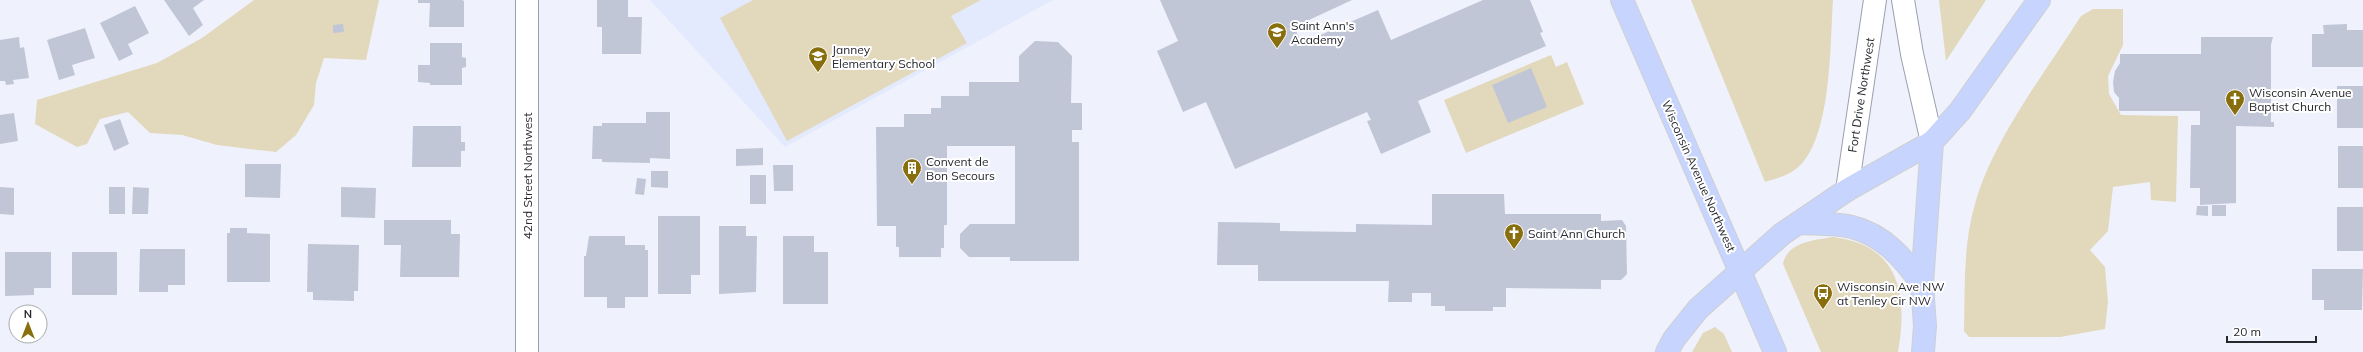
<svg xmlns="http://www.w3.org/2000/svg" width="2363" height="352" viewBox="0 0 2363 352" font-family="Mulish,sans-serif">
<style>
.built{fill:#e3eafd}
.green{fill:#e2d8bc}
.building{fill:#c0c6d6}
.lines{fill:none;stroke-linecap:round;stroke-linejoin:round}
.street-casing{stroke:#9ba0b0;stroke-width:24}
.primary-casing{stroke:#cfd0d1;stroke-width:24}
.street{stroke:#fff;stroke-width:22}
.primary{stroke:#c6d4fe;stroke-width:22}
.labels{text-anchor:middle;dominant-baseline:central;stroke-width:4;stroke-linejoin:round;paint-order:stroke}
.poi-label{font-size:12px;fill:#26282e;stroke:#fff;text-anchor:start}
.street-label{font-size:12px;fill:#26282e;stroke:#fff}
</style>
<rect width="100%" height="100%" fill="#eff2fd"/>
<polygon class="built" points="650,0 1053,0 785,147"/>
<g class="green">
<polygon points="254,0 379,0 366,60 324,58 316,83 314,105 296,135 276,152 217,145 182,135 150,133 128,112 100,119 87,144 77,147 35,124 37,100 157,63 202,38"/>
<polygon points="753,0 981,0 951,16 967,43 787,141 720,18"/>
<path d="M1691,0H1833C1830,43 1832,142 1796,169C1787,176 1775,179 1765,182Z"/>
<polygon points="1939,0 1986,0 1946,61"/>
<path d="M2093,9H2123V45L2108,76L2109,94L2121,115L2178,116L2176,202L2151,200L2150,182L2113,187L2108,231L2090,250L2105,267L2108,302L2105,329L2060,337H1969L1964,331C1965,289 1963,244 1975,204C1993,139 2045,73 2081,16Z"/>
<polygon points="1551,55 1556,67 1567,62 1584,104 1466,153 1444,100"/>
<path d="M1833,237C1900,245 1908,295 1898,352H1821L1783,264C1787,242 1815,240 1833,237Z"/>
<polygon points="1715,327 1724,334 1732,352 1692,352 1703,333"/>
</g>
<g class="building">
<polygon points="164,0 204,0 193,8 203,25 189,36"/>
<polygon points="418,0 462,0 464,1 464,27 429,27 430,3 418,3"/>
<polygon points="597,0 628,0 628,17 642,17 641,54 602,54 602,27 597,27"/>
<polygon points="1160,0 1352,0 1294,27 1302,43 1378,10 1391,40 1483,0 1530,0 1543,32 1540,33 1546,46 1418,101 1431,132 1381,154 1367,121 1371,120 1367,112 1235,169 1206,102 1183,112 1157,51 1178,41"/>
<polygon points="135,6 149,33 128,44 133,54 119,61 100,23"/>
<polygon points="343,24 344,32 333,33 333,25"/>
<polygon points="2347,24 2347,30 2363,30 2363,67 2312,67 2312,34 2324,34 2323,25"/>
<polygon points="85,28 95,58 72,65 75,75 59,80 47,40"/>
<polygon points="19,37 20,48 24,47 29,78 13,80 14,84 6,85 5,81 0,81 0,40"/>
<polygon points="2201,37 2273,37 2271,45 2271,122 2274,122 2274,127 2236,126 2236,203 2200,205 2200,188 2190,188 2191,125 2200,125 2200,111 2119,111 2119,98 2114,92 2113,82 2115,71 2120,63 2120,54 2201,54"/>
<polygon points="1035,41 1058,42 1072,56 1071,103 1082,103 1082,130 1072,130 1072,142 1079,142 1079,261 1010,261 1010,257 969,257 960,248 960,234 970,224 1015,224 1015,146 947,146 947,225 944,225 944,248 941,248 941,257 899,257 899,247 896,247 896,226 877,226 876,127 904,127 904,114 931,114 931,108 941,108 941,96 969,96 969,82 1019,82 1019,56"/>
<polygon points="430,43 462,43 462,57 466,58 466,67 462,68 462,85 430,85 430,83 418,82 418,65 430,65"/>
<polygon points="1531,68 1547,107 1508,123 1492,85"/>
<rect x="2337" y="86" width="26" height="42"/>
<polygon points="646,112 670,112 670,159 650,158 650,163 602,162 602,159 592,159 593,126 602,126 602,123 646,123"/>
<polygon points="14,113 18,141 0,144 0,115"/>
<polygon points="120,119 129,144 114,151 104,125"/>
<polygon points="413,126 461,126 461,142 465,142 465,151 461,151 461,167 412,167"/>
<rect x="2338" y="146" width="25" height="42"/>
<polygon points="763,148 763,165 736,166 736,149"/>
<polygon points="245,164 281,164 280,198 245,197"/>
<polygon points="773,165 793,165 793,191 774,191"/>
<polygon points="651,171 668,171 668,188 651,187"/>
<rect x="750" y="175" width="16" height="29"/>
<polygon points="637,178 646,179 644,195 635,194"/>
<polygon points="0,187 14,188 14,215 0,214"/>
<rect x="109" y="187" width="16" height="27"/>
<polygon points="133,187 149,188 148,214 132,214"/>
<polygon points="341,187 376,188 375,218 341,217"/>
<polygon points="1432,194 1504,194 1505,214 1601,214 1601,221 1622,220 1626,226 1627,274 1621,280 1601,280 1601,289 1506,288 1506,307 1493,307 1493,311 1445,311 1445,306 1431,306 1431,293 1412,293 1412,302 1388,302 1389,281 1258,281 1258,265 1217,265 1218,222 1280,223 1280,231 1356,232 1356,224 1432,225"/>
<rect x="2212" y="205" width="14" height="11"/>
<polygon points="2197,206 2208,206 2208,216 2196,215"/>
<rect x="2337" y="207" width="26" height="44"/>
<polygon points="658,216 700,216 700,275 691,275 691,294 658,294"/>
<polygon points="384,220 451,220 451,234 460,234 459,277 400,277 401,245 384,245"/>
<polygon points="719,226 746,226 746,236 757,236 756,292 719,294"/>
<polygon points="230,228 247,228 247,233 270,234 270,282 227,282 227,233 230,233"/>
<polygon points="589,236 625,236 625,245 645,245 645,250 648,250 648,297 625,297 625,308 607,308 607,297 584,297 584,256 586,256"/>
<polygon points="783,236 814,236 814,252 828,252 828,304 783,304"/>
<polygon points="308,244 359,245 358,291 354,291 354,301 313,300 313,292 307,292"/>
<polygon points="140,249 185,249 185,285 168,285 168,292 139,292"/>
<polygon points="5,252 51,252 51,288 34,288 34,295 5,296"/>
<rect x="72" y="252" width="45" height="43"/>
<polygon points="2312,269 2363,269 2362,310 2324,310 2324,300 2312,300"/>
</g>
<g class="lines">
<g class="street-casing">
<g id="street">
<polyline points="1903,0 1912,54 1932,142"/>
<polyline points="1847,190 1875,0"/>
<polyline points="527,352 527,0"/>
</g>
</g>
<g class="primary-casing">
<g id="primary">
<polyline points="1622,0 1775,352"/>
<path d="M1799,223C1816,224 1835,223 1852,227C1884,235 1904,259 1922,284"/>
<polyline points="1667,352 1674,339 1698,309 1782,234 1847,190 1932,142 1960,111 2039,0"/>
<polyline points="1923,352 1925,326 1922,284 1932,142"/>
</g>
</g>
<use href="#street" class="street"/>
<use href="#primary" class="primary"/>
</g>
<defs>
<g id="school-pin" transform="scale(1)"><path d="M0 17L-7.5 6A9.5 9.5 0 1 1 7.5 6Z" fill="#886e0d" stroke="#fff"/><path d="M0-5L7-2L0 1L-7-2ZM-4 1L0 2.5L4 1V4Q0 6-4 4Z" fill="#fff"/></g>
<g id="church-pin" transform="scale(1)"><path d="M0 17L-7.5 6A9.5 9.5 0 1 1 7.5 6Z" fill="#886e0d" stroke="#fff"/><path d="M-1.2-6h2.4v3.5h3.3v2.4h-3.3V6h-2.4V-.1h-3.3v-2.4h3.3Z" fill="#fff"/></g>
<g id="building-pin" transform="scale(1)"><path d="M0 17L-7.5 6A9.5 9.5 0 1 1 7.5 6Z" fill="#886e0d" stroke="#fff"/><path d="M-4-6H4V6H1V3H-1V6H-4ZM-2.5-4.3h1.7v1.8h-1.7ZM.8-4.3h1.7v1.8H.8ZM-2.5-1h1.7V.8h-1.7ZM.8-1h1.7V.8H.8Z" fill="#fff"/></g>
<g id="bus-pin" transform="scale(1)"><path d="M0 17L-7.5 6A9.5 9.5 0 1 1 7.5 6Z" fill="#886e0d" stroke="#fff"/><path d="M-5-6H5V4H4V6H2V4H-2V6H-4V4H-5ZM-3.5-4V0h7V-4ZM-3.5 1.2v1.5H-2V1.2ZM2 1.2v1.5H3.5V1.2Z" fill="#fff"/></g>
</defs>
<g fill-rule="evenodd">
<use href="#school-pin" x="1277" y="32"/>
<use href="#school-pin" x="818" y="56"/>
<use href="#church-pin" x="2235" y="99"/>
<use href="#building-pin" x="912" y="168"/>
<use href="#church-pin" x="1514" y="233"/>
<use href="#bus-pin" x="1823" y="293"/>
</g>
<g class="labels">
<g class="poi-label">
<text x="1291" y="25">Saint Ann's<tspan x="1291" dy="14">Academy</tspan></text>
<text x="832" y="49">Janney<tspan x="832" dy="14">Elementary School</tspan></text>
<text x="2249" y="92">Wisconsin Avenue<tspan x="2249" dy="14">Baptist Church</tspan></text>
<text x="926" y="161">Convent de<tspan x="926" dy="14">Bon Secours</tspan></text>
<text x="1528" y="233">Saint Ann Church</text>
<text x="1837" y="286">Wisconsin Ave NW<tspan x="1837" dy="14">at Tenley Cir NW</tspan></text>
</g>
<g class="street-label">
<text transform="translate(1861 95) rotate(-81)">Fort Drive Northwest</text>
<text transform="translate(527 176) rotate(-90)">42nd Street Northwest</text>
<text transform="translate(1699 176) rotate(66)">Wisconsin Avenue Northwest</text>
</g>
</g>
<g transform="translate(28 324)"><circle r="19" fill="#ffffff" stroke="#a8a9ab"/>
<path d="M0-3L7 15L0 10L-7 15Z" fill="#886e0d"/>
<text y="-6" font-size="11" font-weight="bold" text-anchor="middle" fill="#26282e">N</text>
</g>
<path d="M2227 336v6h89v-6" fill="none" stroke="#26282e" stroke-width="2"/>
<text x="2233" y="336" font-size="12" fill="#26282e" stroke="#ffffff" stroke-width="3" paint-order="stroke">20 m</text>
</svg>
